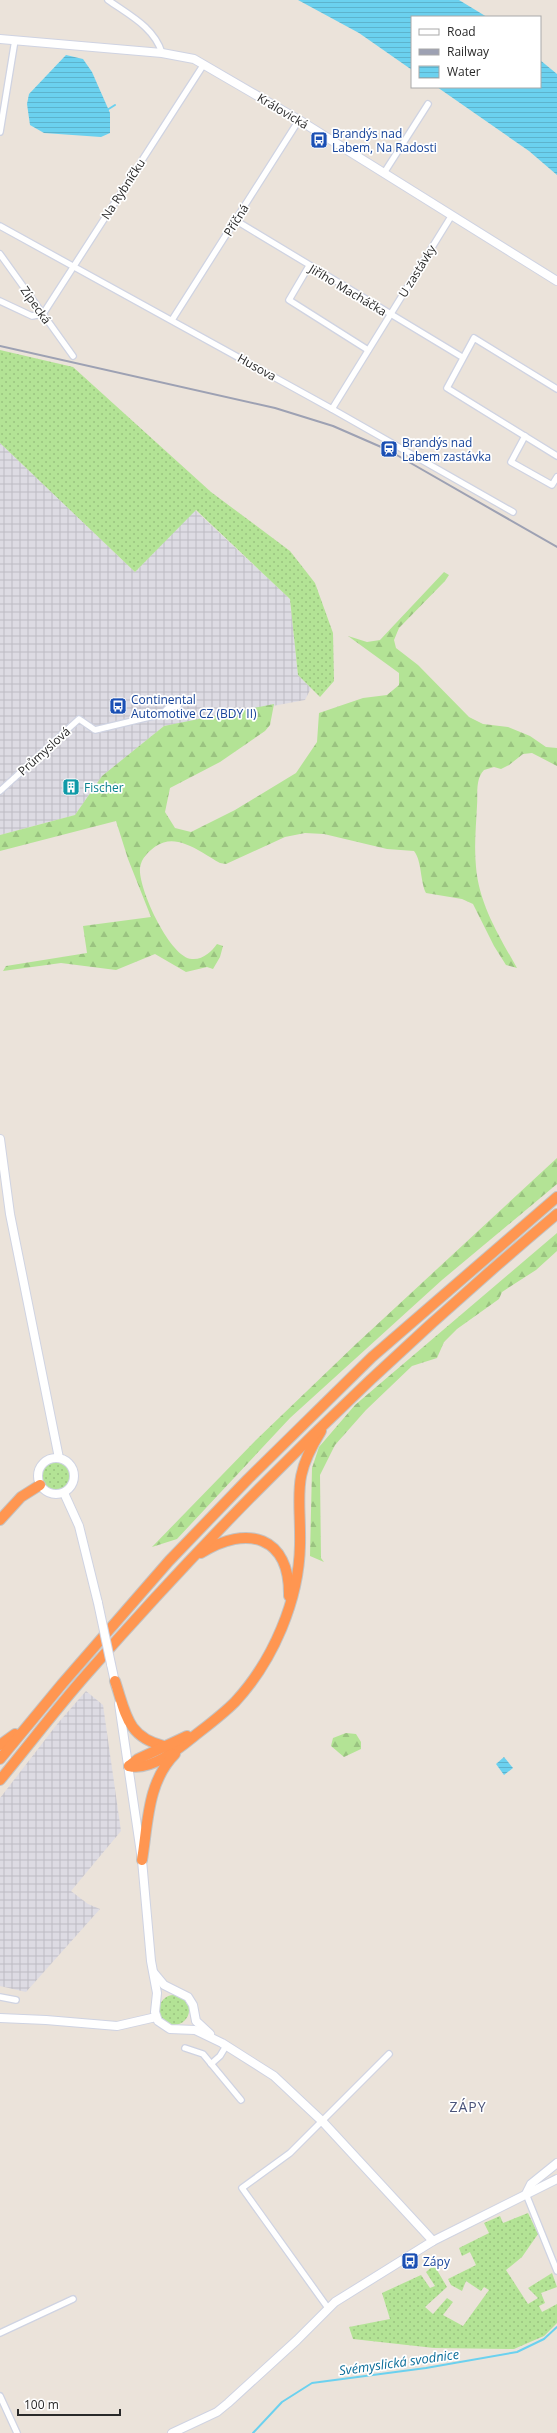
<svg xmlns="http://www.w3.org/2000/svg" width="557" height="2433" viewBox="0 0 557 2433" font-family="'Open Sans',sans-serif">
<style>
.industrial{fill:url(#industrial-grid)}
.grass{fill:url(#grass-dots)}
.forest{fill:url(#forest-firs)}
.water{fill:url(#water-rules)}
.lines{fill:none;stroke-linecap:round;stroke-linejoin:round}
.stream{stroke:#6bd1ef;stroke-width:2}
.street-casing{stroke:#cfd3e2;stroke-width:8}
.secondary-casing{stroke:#cfd3e2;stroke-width:10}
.highway-casing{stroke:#c3c3c3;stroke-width:12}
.street{stroke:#fff;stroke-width:5.5}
.secondary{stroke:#fff;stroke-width:8}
.highway{stroke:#ff9651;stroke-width:10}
.rail{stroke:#9da1b3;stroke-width:2}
.secondary-bridge-casing{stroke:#cfd3e2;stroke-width:10;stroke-linecap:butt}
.secondary-bridge{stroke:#fff;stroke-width:8}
.labels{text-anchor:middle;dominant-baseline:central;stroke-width:3.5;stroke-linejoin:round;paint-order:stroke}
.street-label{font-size:12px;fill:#292929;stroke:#fff}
.transit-label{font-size:12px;fill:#164399;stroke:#fff;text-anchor:start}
.culture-label{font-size:12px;fill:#0d838f;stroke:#fff;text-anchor:start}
.water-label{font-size:13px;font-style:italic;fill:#0c6e9a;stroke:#fff}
.quarter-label{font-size:14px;letter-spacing:1px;fill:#495379;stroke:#fff}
</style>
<defs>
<pattern id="industrial-grid" width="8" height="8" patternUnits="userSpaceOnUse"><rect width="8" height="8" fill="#dddbe3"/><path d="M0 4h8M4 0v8" fill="none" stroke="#bebcc3"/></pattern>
<pattern id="grass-dots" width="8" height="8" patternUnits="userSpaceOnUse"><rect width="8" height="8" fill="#b3e395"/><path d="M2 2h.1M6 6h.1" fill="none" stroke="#9ac380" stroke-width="1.8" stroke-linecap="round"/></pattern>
<pattern id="forest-firs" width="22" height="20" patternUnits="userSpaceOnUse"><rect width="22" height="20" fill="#b3e395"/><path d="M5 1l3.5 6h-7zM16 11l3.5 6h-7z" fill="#9ac380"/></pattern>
<pattern id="water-rules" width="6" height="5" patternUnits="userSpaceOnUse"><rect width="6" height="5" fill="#6bd1ef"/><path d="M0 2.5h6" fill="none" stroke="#5db3cd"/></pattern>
</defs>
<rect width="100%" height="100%" fill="#ebe3da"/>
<g class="industrial">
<polygon points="0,443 135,572 195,510 290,599 298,675 311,688 305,700 164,726 102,776 75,815 0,835"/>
<polygon points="86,1691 103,1705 121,1831 71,1891 88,1904 100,1909 26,1992 0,1986 0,1798 58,1723"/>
</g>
<g class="grass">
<polygon points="0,350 73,367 211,492 290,551 315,583 333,633 334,681 320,697 298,675 290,599 196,510 135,572 0,443"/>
<circle cx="56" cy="1476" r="14"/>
<circle cx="174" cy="2010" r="15"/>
<polygon points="528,2213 538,2234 522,2257 506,2270 528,2304 538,2298 528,2288 552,2273 557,2287 541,2293 545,2303 539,2306 542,2312 557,2304 557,2323 544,2336 514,2349 434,2348 353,2339 349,2327 390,2319 382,2293 421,2275 430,2288 435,2286 426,2272 434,2265 447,2287 425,2307 433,2314 447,2298 453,2302 443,2315 463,2326 489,2290 484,2287 481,2291 466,2281 462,2291 451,2285 448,2279 476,2265 470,2252 462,2256 459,2248 489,2233 484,2223 500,2216 503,2223"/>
</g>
<g class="forest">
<path d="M444,572L449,575L445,581L399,628L394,640L396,648L418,665L469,717L483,724L508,727L530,736L546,747L557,748V766L532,753L523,754L509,765L501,769L494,767L484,770C475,779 478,795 477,806C476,826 474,846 476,867C479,904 499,936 517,968L506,965L494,946L473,904L462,899L426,893C420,881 422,861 414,851L387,849L324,834L305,833L285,837L226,864L220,863C209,857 197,848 185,844C175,840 165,840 156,846C149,851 141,858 140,868C138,888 170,958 192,959C203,960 212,951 217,944L223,946L220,957L213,969L207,967L186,972L155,954L116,970L61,963L3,971L6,966L87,953L83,926L151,917L128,859L116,821L0,851V835L75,815L102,776L164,726L274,704L270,725L265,731L220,762L170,788L165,812L175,828L191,832L235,810L296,773L317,742L319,713L363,698L387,695L399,685V673L348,636L367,642L380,640Z"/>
<polygon points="557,1158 557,1184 442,1280 290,1418 177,1539 152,1547 256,1440 356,1344"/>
<polygon points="557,1233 557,1251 536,1270 502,1292 499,1299 457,1329 444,1342 437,1358 412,1366 366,1410 335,1445 320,1475 321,1558 324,1562 310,1556 312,1468 319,1447 355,1405"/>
<polygon points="346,1733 356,1734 361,1742 361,1749 344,1757 331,1746 333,1738"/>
</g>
<g class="water">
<polygon points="298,0 459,0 487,17 412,17 412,70 359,33"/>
<polygon points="66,55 83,59 92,72 110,113 110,133 101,137 44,133 30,125 27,104 29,94"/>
<polygon points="540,60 557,74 557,175 529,151 437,87 540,87"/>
<polygon points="504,1757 513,1768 504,1775 496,1764"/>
</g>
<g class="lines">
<g class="stream">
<polyline points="107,110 115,105"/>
<polyline points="253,2433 282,2402 312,2383 426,2368 517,2352 544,2339 557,2327"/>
</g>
<g class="street-casing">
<g id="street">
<path d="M108,0C129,15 154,27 162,53"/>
<polyline points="0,132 15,40"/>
<polyline points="384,173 428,104"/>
<polyline points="235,220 462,357"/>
<polyline points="0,226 332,409 513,512"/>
<polyline points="0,254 73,356"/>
<polyline points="309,266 289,300 368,350"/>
<polyline points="0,301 32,316 43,314 204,64"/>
<polyline points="172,320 299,120"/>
<polyline points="557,389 474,338 447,388 557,456"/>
<polyline points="332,409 452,215"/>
<polyline points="525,436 511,462 552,485 557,477"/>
<polyline points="0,791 79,719 95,730 162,714 168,708 178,706"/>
<polyline points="0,1997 16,2000"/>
<polyline points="185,2048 203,2054 241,2100"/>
<polyline points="211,2064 220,2056 226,2046"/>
<polyline points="526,2194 557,2271"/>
<polyline points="328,2308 242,2188 290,2153 389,2054"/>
<polyline points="0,2333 73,2299"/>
<polyline points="0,2396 17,2433"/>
</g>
</g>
<g class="secondary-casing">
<g id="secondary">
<polyline points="0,39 162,53 194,59 299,120 557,281"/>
<polyline points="0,1139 10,1214 59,1458"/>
<circle cx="56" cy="1476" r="18"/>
<polyline points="64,1493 79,1526 98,1603"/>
<polyline points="111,1664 116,1687"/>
<polyline points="119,1704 142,1860 151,1961 157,1993 155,2012 158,2021 170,2029 195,2030 222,2043 274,2076 323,2122 433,2241"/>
<polyline points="154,1973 164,1985 188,1997 193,2005 196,2021 210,2034"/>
<polyline points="0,2018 46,2020 117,2026 156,2017"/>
<polyline points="526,2194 531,2184 557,2163"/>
<polyline points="172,2433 217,2412 228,2403 297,2340 335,2302 433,2241 557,2179"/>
</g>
</g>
<g class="highway-casing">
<g id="highway">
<polyline points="0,1520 21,1497 40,1485"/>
<path d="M201,1553C247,1524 290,1536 289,1596"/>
<path d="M115,1681C126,1714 127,1737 164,1746"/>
<polyline points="0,1745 15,1734"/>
<polyline points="0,1759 62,1684 169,1561 248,1479 372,1357 557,1197"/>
<path d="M129,1766C151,1771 177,1750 193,1737C207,1726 222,1715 235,1702C273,1661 299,1600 300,1545C301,1493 291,1479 321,1431"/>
<polyline points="129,1766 138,1759 187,1736"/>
<path d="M0,1780C29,1745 56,1709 86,1675C231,1509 388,1356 557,1214"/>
<path d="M142,1860C148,1824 147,1782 175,1754"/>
</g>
</g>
<use href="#street" class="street"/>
<use href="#secondary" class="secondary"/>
<use href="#highway" class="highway"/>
<polyline class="rail" points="0,346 275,408 333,426 388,450 557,547"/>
<g class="secondary-bridge-casing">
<polyline id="secondary-bridge" points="98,1603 111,1664"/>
</g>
<use href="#secondary-bridge" class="secondary-bridge"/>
</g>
<defs>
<g id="bus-square" transform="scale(0.9)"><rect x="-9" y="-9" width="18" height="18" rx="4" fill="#1a4fb4" stroke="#fff"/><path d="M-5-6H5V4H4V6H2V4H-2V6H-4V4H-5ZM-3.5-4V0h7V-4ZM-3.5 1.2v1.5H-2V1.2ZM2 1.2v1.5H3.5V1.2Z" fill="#fff"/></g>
<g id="station-square" transform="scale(0.9)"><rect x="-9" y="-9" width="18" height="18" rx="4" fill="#1a4fb4" stroke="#fff"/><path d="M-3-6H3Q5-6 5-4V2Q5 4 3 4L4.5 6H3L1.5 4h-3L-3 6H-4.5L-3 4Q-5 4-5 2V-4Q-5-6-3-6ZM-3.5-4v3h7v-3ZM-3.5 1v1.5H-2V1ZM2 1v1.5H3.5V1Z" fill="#fff"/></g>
<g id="building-square" transform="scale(0.9)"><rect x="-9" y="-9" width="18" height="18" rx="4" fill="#0f9aa8" stroke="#fff"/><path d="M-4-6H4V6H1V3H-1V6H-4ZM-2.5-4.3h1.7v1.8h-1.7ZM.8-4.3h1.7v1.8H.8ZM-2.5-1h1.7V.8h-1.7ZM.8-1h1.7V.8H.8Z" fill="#fff"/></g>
</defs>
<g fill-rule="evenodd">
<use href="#bus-square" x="319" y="140"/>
<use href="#station-square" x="389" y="449"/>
<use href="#bus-square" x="118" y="706"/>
<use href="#building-square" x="71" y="787"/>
<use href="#bus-square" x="410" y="2261"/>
</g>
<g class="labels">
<g class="street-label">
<text transform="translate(283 111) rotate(31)">Královická</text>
<text transform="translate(123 189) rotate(-57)">Na Rybníčku</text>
<text transform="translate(236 220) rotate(-58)">Příčná</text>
<text transform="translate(417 271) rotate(-58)">U zastávky</text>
<text transform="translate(348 290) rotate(31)">Jiřího Macháčka</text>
<text transform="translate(36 305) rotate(55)">Zípecká</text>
<text transform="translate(257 367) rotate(29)">Husova</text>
<text transform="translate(44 751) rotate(-42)">Průmyslová</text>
</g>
<g class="transit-label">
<text x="332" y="133">Brandýs nad<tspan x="332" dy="14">Labem, Na Radosti</tspan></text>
<text x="402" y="442">Brandýs nad<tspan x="402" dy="14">Labem zastávka</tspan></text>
<text x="131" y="699">Continental<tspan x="131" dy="14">Automotive CZ (BDY II)</tspan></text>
<text x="423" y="2261">Zápy</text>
</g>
<g class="culture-label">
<text x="84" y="787">Fischer</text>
</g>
<g class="water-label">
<text transform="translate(399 2362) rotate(-8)">Svémyslická svodnice</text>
</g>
<g class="quarter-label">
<text x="468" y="2106">ZÁPY</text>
</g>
</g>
<rect x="411" y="16" width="130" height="72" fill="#ffffff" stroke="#a9a9a9"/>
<rect x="419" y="29" width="20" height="6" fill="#ffffff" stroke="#a9a9a9"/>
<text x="447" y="36" font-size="12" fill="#292929">Road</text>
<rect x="419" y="49" width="20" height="6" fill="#9da1b3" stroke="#a9a9a9"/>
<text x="447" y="56" font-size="12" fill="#292929">Railway</text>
<rect x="419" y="66" width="20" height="12" fill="url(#water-rules)" stroke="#a9a9a9"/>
<text x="447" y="76" font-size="12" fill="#292929">Water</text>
<path d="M18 2409v6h102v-6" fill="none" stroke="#292929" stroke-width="2"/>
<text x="24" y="2409" font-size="12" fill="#292929" stroke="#ffffff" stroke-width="3" paint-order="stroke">100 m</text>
</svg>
